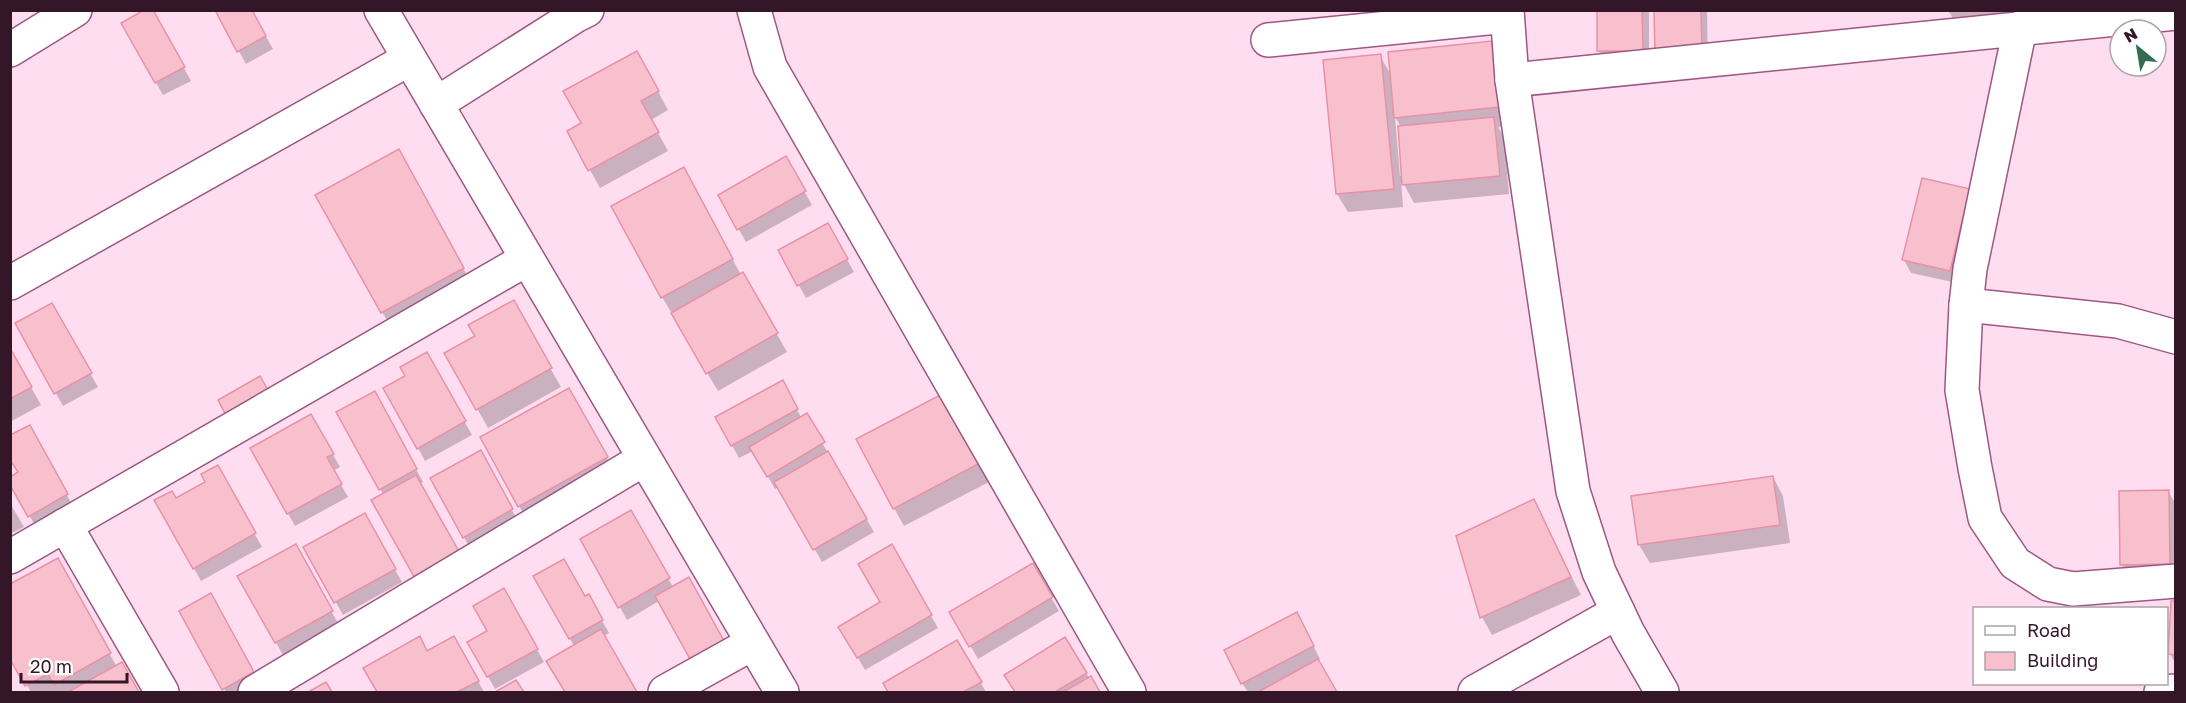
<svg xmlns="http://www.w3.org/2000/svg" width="2186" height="703" viewBox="0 0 2186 703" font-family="'Golos Text',sans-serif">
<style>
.shadow{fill:#0003;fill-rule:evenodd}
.building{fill:#f8c0cd;stroke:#e890a7;stroke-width:1.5}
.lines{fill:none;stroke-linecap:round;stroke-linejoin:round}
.street-casing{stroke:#9e5784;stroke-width:36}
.secondary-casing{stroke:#9e5784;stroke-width:36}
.street{stroke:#fff;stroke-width:33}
.secondary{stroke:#fff;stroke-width:33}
</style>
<rect width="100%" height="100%" fill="#feddf0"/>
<g class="shadow">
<polygon points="152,10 191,81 163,95 123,24"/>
<polygon points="216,10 251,10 273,49 246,64"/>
<polygon points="1598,10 1649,10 1649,63 1606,64 1599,51"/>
<polygon points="1656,10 1707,10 1708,67"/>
<polygon points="1948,10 2011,10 2012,17 1955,22"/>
<path d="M1491,43L1502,61L1508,125L1498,127L1504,137L1509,194L1414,203L1401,179L1403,207L1348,212L1337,194L1380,56L1391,75ZM1395,117L1401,127L1403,175L1400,176Z"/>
<polygon points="647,71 668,110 651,120 668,151 600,188 590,170 583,124"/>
<polygon points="786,159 812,205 746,242 720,196"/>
<polygon points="409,169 473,286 393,331 317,196"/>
<polygon points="694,187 741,275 743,274 787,352 718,391 662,297"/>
<polygon points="1969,190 1976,203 1957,283 1911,273 1904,260"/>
<polygon points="828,225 854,272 806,298 780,251"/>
<polygon points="513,302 561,387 488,428 446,353 477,336"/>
<polygon points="52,305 98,387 63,406 17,324"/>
<polygon points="10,350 41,405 10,422"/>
<polygon points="427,354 472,435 425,461 385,388 407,376"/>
<polygon points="374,393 423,482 420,484 383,494 338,413"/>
<polygon points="789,395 801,417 806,415 874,532 822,562 779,487 775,489 753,451 739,458 717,418"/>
<polygon points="943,395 989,482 904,526 894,508"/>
<polygon points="579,408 617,476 530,524 519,506"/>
<polygon points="311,416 340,467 333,471 348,497 295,526 252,449"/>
<polygon points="29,427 74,508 37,529 10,481 20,473"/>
<polygon points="480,452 519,523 471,550 432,479"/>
<polygon points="217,467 262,547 201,581 156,501 176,500 207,482"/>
<polygon points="1773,477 1783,496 1790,543 1650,563 1639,545"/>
<polygon points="2168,491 2176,504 2176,577 2129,577 2121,564"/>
<polygon points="1533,501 1581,595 1492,635 1482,617"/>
<polygon points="10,503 24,527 10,534"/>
<polygon points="631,512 673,587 730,654 699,671 659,601 627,620 582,539"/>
<polygon points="364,515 402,582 343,615 305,547"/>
<polygon points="295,546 339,625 283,655 239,577"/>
<polygon points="891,546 938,628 865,670 840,627 882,603"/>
<polygon points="57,560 117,667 122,664 138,692 31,692 10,656"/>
<polygon points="1032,565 1059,611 978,659 951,612"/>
<polygon points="535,576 585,598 588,596 609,633 604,636 636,692 566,692 548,661 574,646"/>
<polygon points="504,590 544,662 495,689 469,643 489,632"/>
<polygon points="210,595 260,685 247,692 226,692 181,612"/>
<polygon points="2176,603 2176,664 2170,654"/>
<polygon points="1304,627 1320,659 1318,660 1336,692 1248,692 1242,683"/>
<polygon points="454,638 484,692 378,692 365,668 427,652"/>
<polygon points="1065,639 1098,692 1016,692 1006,675"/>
<polygon points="957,642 986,692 890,692 885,683"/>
</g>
<g class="building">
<polygon points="144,10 153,10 185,67 155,83 121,23"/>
<polygon points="215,10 252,10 266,36 237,52"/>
<polygon points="1597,10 1642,10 1643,51 1597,51"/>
<polygon points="1654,10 1701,10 1702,55 1655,55"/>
<polygon points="1492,41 1499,107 1394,118 1388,52"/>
<polygon points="637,51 659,91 641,101 659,132 588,171 567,131 581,123 563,91"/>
<polygon points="1381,54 1394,189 1336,194 1323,60"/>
<polygon points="1494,117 1500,176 1402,185 1398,126"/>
<polygon points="399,149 464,268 381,313 315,195"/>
<polygon points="786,156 806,191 737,230 718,195"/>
<polygon points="684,167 733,259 661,298 611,206"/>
<polygon points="1922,178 1970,189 1950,271 1902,260"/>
<polygon points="828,223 848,259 797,286 778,250"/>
<polygon points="743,272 778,333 706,374 671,313"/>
<polygon points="514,300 552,368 476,410 444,353 475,336 468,325"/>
<polygon points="52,303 92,373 54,394 15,323"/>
<polygon points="10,348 32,387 10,399"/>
<polygon points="427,352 466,421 417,449 383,388 405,376 400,367"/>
<polygon points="260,376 273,399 230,423 218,400"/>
<polygon points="783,380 798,409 731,446 715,417"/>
<polygon points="569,388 608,457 518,507 480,437"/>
<polygon points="375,391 417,469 379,490 336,412"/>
<polygon points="944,393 980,463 893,509 856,439"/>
<polygon points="807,413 825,442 767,477 749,447"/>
<polygon points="311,414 334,454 327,457 342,484 287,514 250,448"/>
<polygon points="30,425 68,494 28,517 10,485 10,477 18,472 10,460 10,435"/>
<polygon points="481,450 513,509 463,538 430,478"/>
<polygon points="828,451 867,519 813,550 774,482"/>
<polygon points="218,465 256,533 193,569 154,500 172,491 176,498 205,482 201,474"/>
<polygon points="416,475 461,555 416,580 371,500"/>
<polygon points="1773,476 1780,525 1638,545 1631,496"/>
<polygon points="2169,490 2170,564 2120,565 2119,491"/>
<polygon points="1534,499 1571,577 1480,618 1456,536"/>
<polygon points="631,510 670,578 618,608 580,539"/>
<polygon points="365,513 396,569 334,603 303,547"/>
<polygon points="296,544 333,611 275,643 237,576"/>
<polygon points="892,544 932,615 857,658 838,627 880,602 858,564"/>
<polygon points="58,558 111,653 54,685 48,674 25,686 10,659 10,584"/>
<polygon points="564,559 585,596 589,594 603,620 569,639 533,576"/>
<polygon points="1033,563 1053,597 969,647 949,612"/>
<polygon points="689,577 724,641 690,659 655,596"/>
<polygon points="504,588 538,649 487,677 467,642 487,631 473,606"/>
<polygon points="211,593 254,672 222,690 179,611"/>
<polygon points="2171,601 2176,601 2176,655 2168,654"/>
<polygon points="1297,612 1314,646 1241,684 1224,650"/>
<polygon points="601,629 637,692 565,692 546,661"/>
<polygon points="420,636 427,651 454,636 479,681 457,692 377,692 363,668"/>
<polygon points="1065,637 1087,673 1055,692 1015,692 1004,675"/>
<polygon points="957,640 982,682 963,692 888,692 883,683"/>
<polygon points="1318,659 1337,692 1258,692"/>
<polygon points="122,662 139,692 68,692"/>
<polygon points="1091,676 1100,692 1063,692"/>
<polygon points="516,680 524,692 495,692"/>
<polygon points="326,682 332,692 308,692"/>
</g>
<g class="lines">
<g class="street-casing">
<g id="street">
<polyline points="754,10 770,67 1129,692"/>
<polyline points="1507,10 1512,80 1573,491 1599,572 1628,633 1662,692"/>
<polyline points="2020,28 1970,269 1966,305 2118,321 2176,337"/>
<polyline points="1268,40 1507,16"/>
<polyline points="10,50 75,10"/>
<polyline points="1512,80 2176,13"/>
<polyline points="436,104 575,16 587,10"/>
<polyline points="10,283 409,59"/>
<polyline points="1966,305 1962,390 1975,468 1985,518 2015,563 2048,584 2073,589 2176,581"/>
<polyline points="65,525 162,692"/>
<polyline points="10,557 527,259"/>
<polyline points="255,692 644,459"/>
<polyline points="665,692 753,643"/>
<polyline points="1475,692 1618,612"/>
<polyline points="2161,692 2176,691"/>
</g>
</g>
<g class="secondary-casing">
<polyline id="secondary" points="381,10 782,692"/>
</g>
<use href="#street" class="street"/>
<use href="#secondary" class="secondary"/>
</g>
<rect width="2186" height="703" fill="none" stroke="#331628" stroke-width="24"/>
<rect x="1973" y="607" width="195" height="78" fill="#ffffff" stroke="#ada2a9" stroke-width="1.5"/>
<rect x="1985" y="626" width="30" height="9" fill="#ffffff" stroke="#ada2a9" stroke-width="1.5"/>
<text x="2027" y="637" font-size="18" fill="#331628">Road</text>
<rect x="1985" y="652" width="30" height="18" fill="#f8c0cd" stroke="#ada2a9" stroke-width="1.5"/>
<text x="2027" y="667" font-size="18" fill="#331628">Building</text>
<g transform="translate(2138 48) rotate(330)"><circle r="28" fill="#ffffff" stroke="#ada2a9" stroke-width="1.5"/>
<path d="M0-4.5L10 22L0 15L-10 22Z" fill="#346c53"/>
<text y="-9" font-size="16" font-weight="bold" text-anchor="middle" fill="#331628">N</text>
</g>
<path d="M21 673v9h106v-9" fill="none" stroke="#331628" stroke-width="3"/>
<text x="30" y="673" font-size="18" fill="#331628" stroke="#ffffff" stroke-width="4.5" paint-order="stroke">20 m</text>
</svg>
